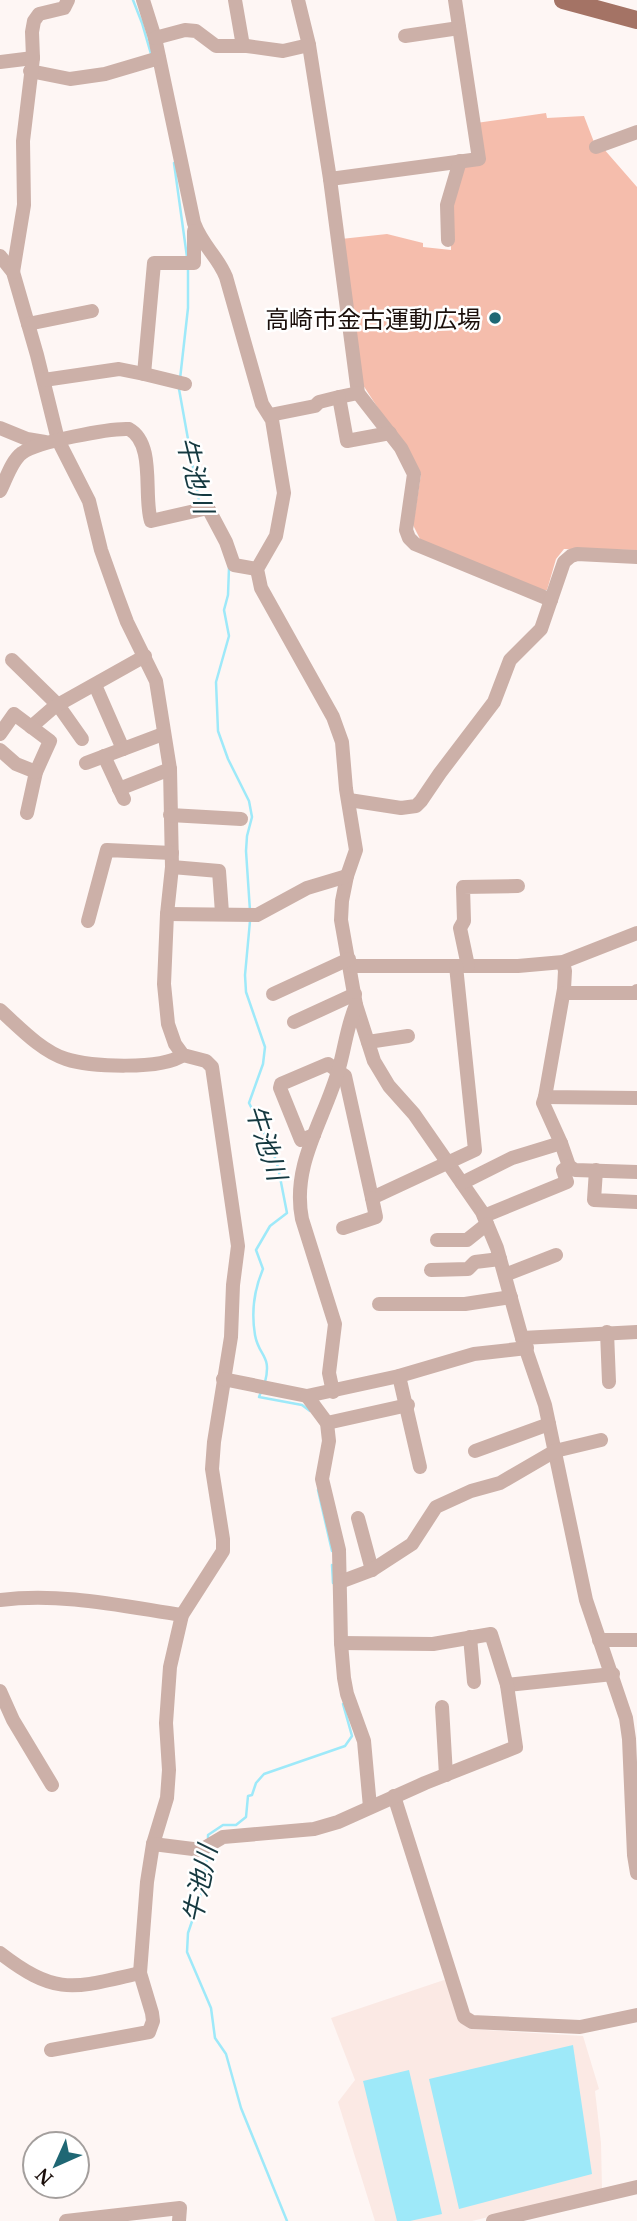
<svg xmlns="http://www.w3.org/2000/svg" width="637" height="2221" viewBox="0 0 637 2221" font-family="'Noto Serif','Noto Sans JP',serif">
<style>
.built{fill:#fbe9e4}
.green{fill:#f5bdac}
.water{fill:#9ee9f9}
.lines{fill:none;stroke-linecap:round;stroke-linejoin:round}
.stream{stroke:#9ee9f9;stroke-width:2.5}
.minor{stroke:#ccb0a8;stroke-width:14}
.major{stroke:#a47365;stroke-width:18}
.poi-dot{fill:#1f6774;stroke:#fff;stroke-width:2.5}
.labels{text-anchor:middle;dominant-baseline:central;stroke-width:5;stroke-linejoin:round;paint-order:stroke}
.poi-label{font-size:24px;fill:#1b0f0b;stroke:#fff;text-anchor:end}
.water-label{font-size:26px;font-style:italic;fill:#153940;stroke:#fff}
</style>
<rect width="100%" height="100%" fill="#fef6f4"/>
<polygon class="built" points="447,1979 462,2023 469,2029 583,2036 599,2089 595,2091 601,2143 602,2189 472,2221 375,2221 338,2102 355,2080 331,2018"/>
<polygon class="green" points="546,113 547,118 584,116 597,150 603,148 637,187 637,550 564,549 556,559 547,590 540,591 421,541 413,525 421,474 363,385 341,239 387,234 423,243 423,247 451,250 451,202 462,164 483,162 476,123"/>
<g class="water">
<polygon points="573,2045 592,2174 459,2209 429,2079"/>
<polygon points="409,2070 442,2214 410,2221 397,2221 363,2081"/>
</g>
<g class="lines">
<g class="stream">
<polyline points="133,0 142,23 151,54"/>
<polyline points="174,163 187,257"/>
<polyline points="180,379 188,308 188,267"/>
<polyline points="179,389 200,506"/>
<polyline points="229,568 228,595 224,610 229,636 216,682 218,731 228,759 249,801 252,817 247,836 246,851 250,911"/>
<path d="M250,921L245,975L246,992L265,1047L263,1064L249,1103L271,1146L278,1167L287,1213L270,1226L256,1250L263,1269C254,1290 251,1311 255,1335C259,1357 272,1355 265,1382"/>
<polyline points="261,1392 259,1397 302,1405 310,1411"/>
<polyline points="318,1490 332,1551"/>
<polyline points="332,1565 333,1583"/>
<polyline points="208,1838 208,1835 223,1825 236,1825 246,1817 248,1796 252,1795 256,1783 264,1774 345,1746 352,1736 343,1704"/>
<polyline points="208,1852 202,1892 188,1933 187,1952 211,2008 215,2038 226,2054 241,2108 287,2221"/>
</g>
<g class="minor">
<path d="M143,0L155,38L194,223C203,247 217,255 226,277L262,404L272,420L284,493L276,536L257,569L261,588L333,717L342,742L346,789L356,850L347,876L342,901L341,920L356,1005L374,1061L389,1086L414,1114L482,1212L497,1248L522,1338L545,1405L586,1600L626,1718L629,1739L634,1855L637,1873"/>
<polyline points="235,0 243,46"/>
<polyline points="298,0 309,45 330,179 358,393 401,448 414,474 406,530 409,538 415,544 551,600"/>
<polyline points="405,36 459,28"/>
<polyline points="155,38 185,30 196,31 216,46 247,46 283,51 309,45"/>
<polyline points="0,62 33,58"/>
<polyline points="30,71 70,79 105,74 159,58"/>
<polyline points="596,147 637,132"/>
<polyline points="330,179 479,159 455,0"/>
<polyline points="448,240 447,205 460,161"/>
<polyline points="0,256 13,272 37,355 58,440 89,501 101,550 117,595 127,622 156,681 170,769 172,867 167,914 164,984 168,1024 175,1044 183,1055 206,1061 212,1067 238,1246 233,1285 231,1337 214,1442 212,1469 223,1539 223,1551 182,1615 170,1667 166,1723 169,1770 167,1798 153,1844 147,1882 140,1973 152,2013 153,2021 149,2032 51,2050"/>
<polyline points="13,272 24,205 23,141 33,58 32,32 34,21 39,14 64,8 68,0"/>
<polyline points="28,324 92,311"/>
<polyline points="144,374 185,384"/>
<polyline points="44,380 119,369 144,374 154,263 194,263 194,231"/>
<polyline points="358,393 339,397 347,441 390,433"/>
<polyline points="270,415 315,406 319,402 339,397"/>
<polyline points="0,428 27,439 45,442"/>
<path d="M0,491C6,480 11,461 22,453C36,442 110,428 129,429C156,444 143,496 151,521L208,508L226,542L234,565L257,569"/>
<polyline points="12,660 58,705 82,739"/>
<polyline points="95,685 123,749"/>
<polyline points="31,727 54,707 145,656"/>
<polyline points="0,734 14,714 50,741 36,772 27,813"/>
<polyline points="0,750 16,764 36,772"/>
<polyline points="104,756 124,799"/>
<polyline points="86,763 163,734"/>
<polyline points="119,789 170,769"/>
<polyline points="349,800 401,808 416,806 421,801 440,773 494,702 510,660 541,629 564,562 571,556 577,554 637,557"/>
<polyline points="170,815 241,819"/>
<polyline points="172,867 219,871 222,913"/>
<polyline points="167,914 257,915 307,888 347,876"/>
<polyline points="88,921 107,850 172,853"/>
<polyline points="563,962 565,971 564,989 545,1097 637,1098"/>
<polyline points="351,966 518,966 563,962 637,933"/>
<polyline points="468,966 460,928 464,921 463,887 518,886"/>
<polyline points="564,993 637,993 637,991"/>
<polyline points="273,994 349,959"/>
<path d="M0,1010C19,1027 41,1051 66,1059C90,1067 162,1070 183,1055"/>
<polyline points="294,1022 355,994"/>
<polyline points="368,1042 408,1036"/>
<polyline points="314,1135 301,1140 280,1088 281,1084 328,1064 345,1076 372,1198 475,1150 456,966"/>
<polyline points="561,1143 569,1166 575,1170 637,1172"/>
<polyline points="596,1170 594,1200 637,1202"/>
<polyline points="462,1183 512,1158 561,1143 543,1103 545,1097"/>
<polyline points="484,1216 567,1182 563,1170 569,1166"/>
<polyline points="343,1228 376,1217 372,1198"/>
<polyline points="437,1240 467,1240 487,1224"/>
<polyline points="431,1270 468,1269 475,1262 500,1259"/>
<polyline points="505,1275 556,1255"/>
<polyline points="379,1304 465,1304 511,1297"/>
<polyline points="607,1332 609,1382"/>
<polyline points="522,1338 637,1332"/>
<polyline points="399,1376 420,1467"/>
<polyline points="223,1379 307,1396 399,1376 474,1354 527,1348"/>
<path d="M333,1392L329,1373L335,1324L302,1219C291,1164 325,1119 339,1068C345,1047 347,1026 356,1005"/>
<polyline points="307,1396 327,1423 329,1441 322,1479 339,1550 341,1643 344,1678 347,1694 364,1741 370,1807"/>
<polyline points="327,1423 408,1405"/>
<polyline points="475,1451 549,1424"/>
<polyline points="358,1518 372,1570"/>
<polyline points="340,1582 372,1570 412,1544 436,1507 471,1491 500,1483 555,1451 601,1440"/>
<path d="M0,1600C60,1592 122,1606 182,1615"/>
<polyline points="470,1637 474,1682"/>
<polyline points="599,1640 637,1640"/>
<polyline points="507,1685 613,1674"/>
<polyline points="0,1691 13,1720 52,1785"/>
<polyline points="442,1707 446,1775"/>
<polyline points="394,1796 464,2017 472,2022 580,2027 637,2015"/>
<polyline points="153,1844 201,1850 223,1837 314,1829 338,1822 425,1783 516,1747 507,1685 491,1634 433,1644 341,1643"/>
<path d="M0,1953C57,1997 74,1988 140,1973"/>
<polyline points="66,2221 180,2208 179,2221"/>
<polyline points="493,2221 637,2187"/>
</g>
<polyline class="major" points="563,0 637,20"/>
</g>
<circle class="poi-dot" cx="495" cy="318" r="7"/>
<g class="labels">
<g class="poi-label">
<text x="481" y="318">高崎市金古運動広場</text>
</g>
<g class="water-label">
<text transform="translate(196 475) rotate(76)">牛池川</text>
<text transform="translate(267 1142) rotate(72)">牛池川</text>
<text transform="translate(199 1884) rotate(-78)">牛池川</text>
</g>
</g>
<g transform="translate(56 2165) rotate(225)"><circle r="33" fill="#ffffff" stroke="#a49f9d" stroke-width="2"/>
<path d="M0-5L12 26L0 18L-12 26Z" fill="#1f6774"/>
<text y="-10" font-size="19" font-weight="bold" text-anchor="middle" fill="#1b0f0b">N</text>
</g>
</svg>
